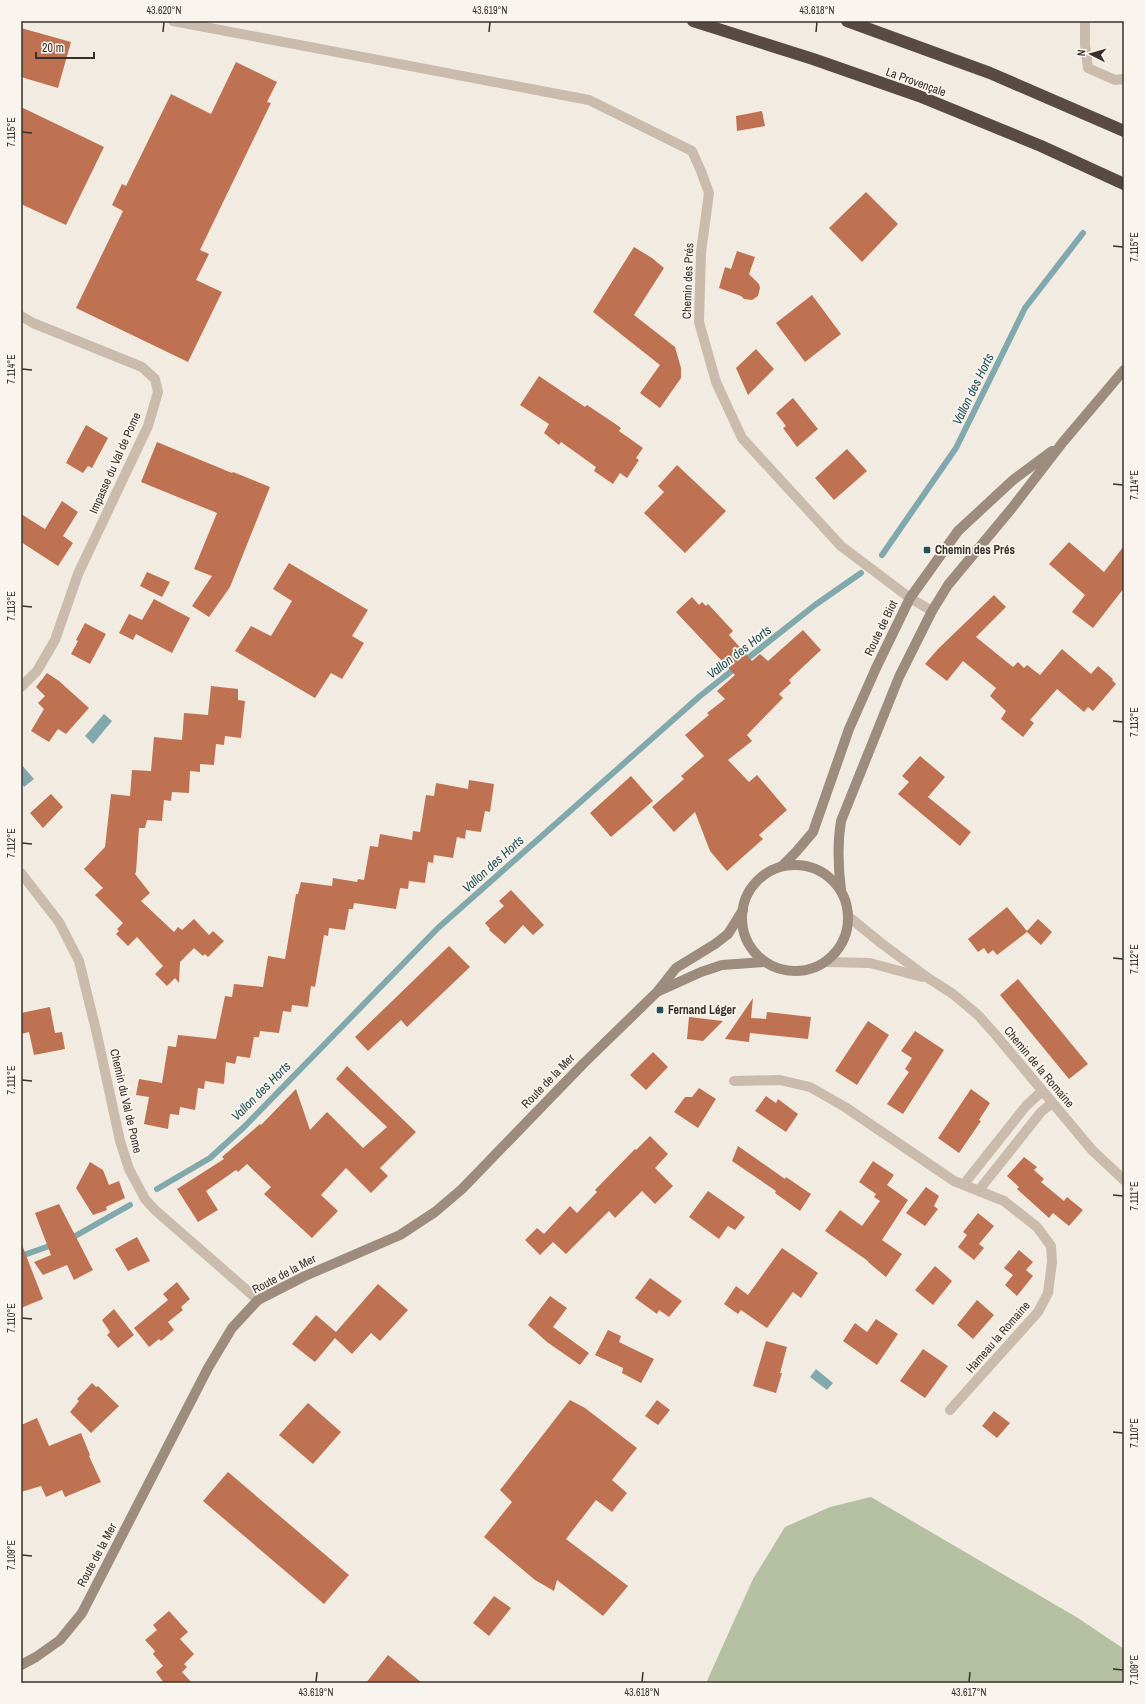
<svg xmlns="http://www.w3.org/2000/svg" width="1145" height="1704" viewBox="0 0 1145 1704" font-family="'Archivo Narrow',sans-serif">
<style>
.green{fill:#b4c0a1}
.water{fill:#81a9ad}
.lines{fill:none;stroke-linecap:round;stroke-linejoin:round}
.stream{stroke:#81a9ad;stroke-width:6}
.building{fill:#be7252}
.minor{stroke:#cabbad;stroke-width:10}
.tertiary{stroke:#cabbad;stroke-width:10}
.secondary{stroke:#9d8b7e;stroke-width:10}
.motorway{stroke:#594b43;stroke-width:12}
.ticks{fill:none;stroke:#38302b;stroke-width:1.5}
.poi-dot{fill:#235158;stroke:#f9f4ed;stroke-width:1.5}
.labels{text-anchor:middle;dominant-baseline:central;stroke-width:3.5;stroke-linejoin:round;paint-order:stroke}
.street-label{font-size:12px;fill:#38302b;stroke:#f9f4ed}
.poi-label{font-size:12px;font-weight:bold;fill:#38302b;stroke:#f9f4ed;text-anchor:start}
.water-label{font-size:13px;font-style:italic;fill:#235158;stroke:#f9f4ed}
.neatline{fill:none;stroke:#38302b;stroke-width:1.5}
.ticks-label{font-size:10px;text-anchor:middle;fill:#38302b}
</style>
<rect width="100%" height="100%" fill="#f2ebe1"/>
<polygon class="green" points="871,1497 1078,1618 1124,1649 1124,1683 706,1683 753,1579 785,1527 830,1507"/>
<g class="water">
<polygon points="104,714 112,721 93,744 85,736"/>
<polygon points="21,764 34,779 24,787 21,783"/>
<polygon points="816,1369 833,1383 827,1390 810,1377"/>
</g>
<g class="lines">
<g class="stream">
<polyline points="882,555 956,448 1025,308 1083,233"/>
<polyline points="157,1189 210,1158 244,1127 438,928 700,696 815,605 861,573"/>
<polyline points="70,1239 130,1205"/>
<polyline points="21,1256 55,1244"/>
</g>
</g>
<g class="building">
<polygon points="21,28 71,42 58,88 21,77"/>
<polygon points="236,62 277,82 267,102 271,103 200,250 209,254 196,280 222,292 188,362 76,308 123,211 112,205 122,184 126,186 171,94 211,114"/>
<polygon points="21,107 104,147 66,225 21,204"/>
<polygon points="762,111 765,126 737,131 736,116"/>
<polygon points="866,192 898,224 862,262 829,228"/>
<polygon points="634,247 652,258 664,268 634,315 675,347 681,368 681,378 660,408 640,393 660,365 593,312"/>
<polygon points="737,251 755,257 749,274 759,284 760,288 758,296 752,300 744,299 741,296 719,288 725,267 731,269"/>
<polygon points="812,295 841,334 805,362 776,323"/>
<polygon points="756,349 774,369 748,395 736,368"/>
<polygon points="539,376 585,407 587,405 614,423 621,428 619,431 643,448 636,458 639,460 627,478 620,473 613,484 594,471 596,467 561,442 559,445 544,433 549,424 520,405"/>
<polygon points="793,398 818,429 797,447 783,428 786,426 776,413"/>
<polygon points="86,425 108,438 92,468 88,466 83,473 66,463"/>
<polygon points="157,442 232,473 233,472 270,487 230,587 209,617 192,606 212,576 194,569 217,513 141,482"/>
<polygon points="847,449 867,471 834,500 815,478"/>
<polygon points="677,465 726,511 685,553 644,513 664,492 658,486"/>
<polygon points="62,501 78,512 63,536 73,543 58,566 21,542 21,514 45,529"/>
<polygon points="1069,542 1104,572 1124,546 1124,588 1093,628 1072,612 1085,595 1049,564"/>
<polygon points="289,563 368,610 352,636 364,643 342,679 331,673 315,698 235,651 251,626 271,636 292,601 273,589"/>
<polygon points="147,572 170,582 162,597 140,586"/>
<polygon points="994,595 1006,607 976,637 1013,667 1018,662 1024,668 1027,665 1040,675 1062,649 1091,674 1098,666 1113,679 1112,680 1116,684 1093,711 1088,707 1084,712 1057,689 1030,720 1034,723 1023,737 1001,719 1006,711 990,696 996,688 963,661 947,681 925,664 938,649"/>
<polygon points="692,597 699,605 702,602 706,606 708,604 733,631 729,635 752,661 760,654 768,661 803,630 821,650 789,680 791,683 779,694 783,698 747,735 752,741 728,760 749,782 757,775 787,810 759,835 763,839 727,871 710,851 695,812 674,832 652,807 684,779 681,776 704,756 685,735 709,715 707,713 725,699 717,691 735,675 676,612"/>
<polygon points="154,599 190,618 172,653 136,634 133,640 119,633 129,614 142,620"/>
<polygon points="85,623 106,634 90,664 71,654 78,641 76,640"/>
<polygon points="47,673 59,681 89,708 66,734 58,729 49,742 31,731 44,709 38,703 45,696 36,687"/>
<polygon points="211,686 238,689 238,700 245,701 241,738 225,736 224,745 216,744 214,765 200,764 200,772 190,771 189,793 172,792 171,801 164,800 162,821 147,820 145,828 139,828 136,872 135,874 150,893 141,901 174,932 178,927 182,930 194,919 209,935 213,931 224,941 208,957 205,954 203,956 194,948 180,962 179,983 175,978 167,986 155,974 163,966 137,937 128,946 116,934 119,931 117,929 123,923 95,895 103,888 84,869 105,847 111,794 130,796 132,770 151,771 154,737 182,740 184,713 208,715"/>
<polygon points="920,756 945,777 928,797 971,832 960,846 898,794 909,782 902,776"/>
<polygon points="631,776 653,801 611,837 590,813"/>
<polygon points="469,780 494,784 490,812 485,811 481,832 466,830 465,839 457,837 453,858 434,855 433,863 428,862 425,883 409,881 408,889 400,888 396,909 354,903 353,909 349,909 345,930 329,928 328,936 324,935 315,987 311,986 308,1007 292,1005 291,1012 283,1011 279,1033 260,1031 259,1037 254,1037 250,1058 237,1056 235,1064 226,1062 224,1084 205,1081 204,1089 198,1088 195,1110 180,1107 179,1115 170,1114 168,1129 144,1124 149,1097 136,1095 139,1079 162,1083 168,1046 176,1047 178,1035 216,1039 225,996 232,997 234,984 263,987 268,956 285,959 296,894 298,894 301,882 332,886 333,878 357,882 358,879 364,880 370,846 378,847 380,834 412,840 413,831 420,832 426,795 434,796 436,783 468,789"/>
<polygon points="51,794 63,807 43,828 30,813"/>
<polygon points="511,890 544,925 533,935 523,925 505,944 489,930 490,929 485,923 504,906 499,901"/>
<polygon points="1007,907 1027,931 1038,919 1052,932 1041,945 1027,932 997,955 993,950 988,954 984,948 978,952 968,939"/>
<polygon points="449,946 470,967 407,1027 401,1020 368,1051 355,1037"/>
<polygon points="1018,979 1088,1064 1069,1079 1000,995"/>
<polygon points="753,998 751,1018 766,1019 767,1012 811,1017 808,1039 750,1033 749,1042 725,1039"/>
<polygon points="50,1007 55,1033 62,1032 65,1049 34,1055 29,1032 21,1034 21,1013"/>
<polygon points="689,1017 723,1021 703,1041 687,1039"/>
<polygon points="868,1021 889,1035 857,1085 835,1071"/>
<polygon points="915,1031 944,1050 903,1114 887,1104 909,1072 905,1069 912,1058 901,1051"/>
<polygon points="653,1052 668,1067 646,1090 630,1075"/>
<polygon points="347,1066 416,1132 380,1168 388,1176 371,1193 346,1168 321,1195 338,1211 312,1238 264,1194 271,1187 247,1164 238,1172 236,1170 206,1191 218,1210 198,1222 177,1189 224,1159 222,1157 260,1124 261,1125 296,1089 310,1130 327,1112 363,1148 387,1127 336,1079"/>
<polygon points="699,1088 716,1099 698,1128 674,1112 685,1097 692,1097"/>
<polygon points="971,1089 990,1103 979,1120 981,1121 959,1153 938,1138"/>
<polygon points="766,1096 776,1103 778,1099 798,1114 786,1132 755,1111"/>
<polygon points="650,1136 668,1154 655,1168 673,1186 655,1204 642,1191 615,1218 609,1211 566,1254 553,1242 540,1255 525,1240 537,1228 544,1234 570,1206 577,1213 597,1192 595,1190 635,1149 636,1150"/>
<polygon points="738,1146 785,1179 786,1177 811,1194 800,1211 775,1193 776,1191 732,1161"/>
<polygon points="1024,1157 1037,1167 1034,1170 1044,1179 1041,1182 1064,1201 1067,1197 1083,1210 1069,1226 1053,1213 1049,1218 1017,1189 1019,1187 1007,1176"/>
<polygon points="873,1161 894,1175 887,1185 908,1200 882,1240 902,1254 886,1277 868,1262 868,1261 825,1231 840,1210 862,1226 880,1201 874,1197 876,1194 859,1182"/>
<polygon points="90,1162 103,1170 109,1185 119,1181 125,1198 106,1207 107,1210 93,1215 76,1188"/>
<polygon points="926,1187 939,1196 934,1206 938,1209 925,1226 906,1213"/>
<polygon points="708,1191 745,1217 735,1230 728,1226 719,1239 689,1217"/>
<polygon points="59,1204 93,1270 74,1280 67,1265 43,1275 34,1262 51,1255 35,1213"/>
<polygon points="978,1213 994,1226 979,1244 984,1248 974,1260 958,1247 967,1235 963,1232"/>
<polygon points="137,1237 150,1261 128,1271 115,1249"/>
<polygon points="21,1245 22,1245 43,1299 21,1308"/>
<polygon points="782,1248 818,1273 801,1298 793,1292 767,1328 741,1310 738,1314 724,1304 736,1286 748,1295"/>
<polygon points="1019,1250 1033,1262 1026,1270 1033,1276 1017,1296 1005,1285 1013,1275 1004,1268"/>
<polygon points="935,1266 952,1281 933,1305 915,1290"/>
<polygon points="650,1278 682,1301 669,1317 659,1310 657,1314 635,1298"/>
<polygon points="177,1282 190,1299 181,1307 183,1310 168,1322 174,1330 161,1341 159,1339 149,1347 134,1328 168,1300 163,1294"/>
<polygon points="378,1284 408,1310 380,1341 371,1333 352,1354 335,1338 315,1362 292,1344 316,1315 336,1332"/>
<polygon points="550,1296 567,1308 553,1327 589,1353 580,1365 547,1342 528,1325"/>
<polygon points="977,1300 994,1315 973,1339 957,1325"/>
<polygon points="114,1309 134,1335 118,1348 107,1335 110,1332 102,1320"/>
<polygon points="876,1319 898,1334 877,1365 843,1341 855,1323 867,1332"/>
<polygon points="608,1330 621,1336 619,1342 654,1359 641,1383 622,1373 623,1368 595,1355"/>
<polygon points="766,1341 787,1347 780,1373 782,1373 776,1393 753,1386"/>
<polygon points="923,1349 948,1366 925,1398 900,1381"/>
<polygon points="92,1383 96,1387 98,1386 119,1406 91,1433 70,1412 79,1401 77,1399"/>
<polygon points="570,1400 585,1408 637,1448 612,1480 627,1493 612,1512 596,1500 566,1539 628,1586 603,1616 557,1580 554,1591 535,1580 484,1537 512,1502 500,1490"/>
<polygon points="657,1400 670,1410 658,1425 645,1416"/>
<polygon points="308,1403 341,1432 313,1464 279,1435"/>
<polygon points="994,1411 1010,1423 997,1438 982,1426"/>
<polygon points="37,1418 49,1446 81,1433 90,1455 89,1456 101,1482 65,1497 62,1490 46,1497 41,1486 21,1492 21,1425"/>
<polygon points="228,1472 349,1575 324,1604 203,1501"/>
<polygon points="494,1596 511,1608 489,1636 473,1623"/>
<polygon points="169,1611 188,1632 180,1639 194,1654 184,1664 187,1667 182,1672 192,1683 164,1683 156,1672 163,1666 153,1654 155,1651 145,1640 157,1630 153,1625"/>
<polygon points="388,1655 422,1683 366,1683"/>
</g>
<g class="lines">
<g class="minor">
<polyline points="173,21 589,100 692,151 701,171 709,193 701,252 699,322 716,382 742,438 841,546 910,598 932,611"/>
<polyline points="1085,21 1085,45 1088,68 1115,80 1124,79"/>
<polyline points="21,316 33,323 142,367 155,379 158,392 148,426 78,574 55,640 37,671 21,687"/>
<polyline points="21,873 59,922 79,961 96,1030 120,1141 129,1169 145,1199 155,1210 258,1300"/>
<polyline points="734,1081 780,1080 810,1087 845,1107 954,1181 1004,1201 1037,1227 1051,1246 1052,1262 1048,1293 1038,1312 950,1410"/>
<polyline points="964,1184 1026,1106 1042,1091"/>
<polyline points="979,1190 1041,1112 1052,1103"/>
</g>
<g class="tertiary">
<polyline points="849,917 881,943 928,978 953,994 978,1015 995,1034 1092,1150 1124,1180"/>
<polyline points="826,962 870,963 922,977"/>
</g>
<g class="secondary">
<circle cx="795" cy="918" r="53"/>
<polyline points="782,866 796,852 813,832 849,729 876,668 910,598 958,531 1013,480 1052,451"/>
<path d="M841,890C838,866 837,845 841,821L899,677L932,611L948,585L1012,508L1063,442L1124,370"/>
<polyline points="659,991 701,972 722,965 764,962"/>
<polyline points="21,1665 36,1657 60,1640 82,1613 208,1368 232,1328 258,1300 305,1276 400,1235 435,1212 462,1189 584,1063 657,992 676,968 715,944 728,934 743,910"/>
</g>
<g class="motorway">
<polyline points="693,21 813,59 919,96 1041,146 1124,184"/>
<polyline points="847,21 990,73 1124,131"/>
</g>
</g>
<path class="ticks" d="M163,32L164,22M489,32L490,22M816,32L817,22M22,132L32,133M1113,246L1123,247M22,369L32,370M1113,484L1123,485M22,606L32,607M1113,721L1123,722M22,843L32,844M1113,958L1123,959M22,1080L32,1081M1113,1195L1123,1196M22,1318L32,1319M1113,1432L1123,1433M22,1555L32,1556M1113,1669L1123,1670M316,1682L317,1672M642,1682L643,1672M969,1682L970,1672"/>
<g class="poi-dot">
<rect x="923" y="546" width="8" height="8" rx="2"/>
<rect x="656" y="1006" width="8" height="8" rx="2"/>
</g>
<g class="labels">
<g class="street-label">
<text transform="translate(916 82) rotate(20)">La Provençale</text>
<text transform="translate(688 281) rotate(-88)">Chemin des Prés</text>
<text transform="translate(115 463) rotate(-66)">Impasse du Val de Pome</text>
<text transform="translate(881 628) rotate(-64)">Route de Biot</text>
<text transform="translate(1039 1067) rotate(50)">Chemin de la Romaine</text>
<text transform="translate(548 1081) rotate(-46)">Route de la Mer</text>
<text transform="translate(126 1101) rotate(77)">Chemin du Val de Pome</text>
<text transform="translate(284 1274) rotate(-28)">Route de la Mer</text>
<text transform="translate(998 1337) rotate(-49)">Hameau la Romaine</text>
<text transform="translate(97 1555) rotate(-62)">Route de la Mer</text>
</g>
<g class="poi-label">
<text x="935" y="550">Chemin des Prés</text>
<text x="668" y="1010">Fernand Léger</text>
</g>
<g class="water-label">
<text transform="translate(973 389) rotate(-64)">Vallon des Horts</text>
<text transform="translate(739 652) rotate(-38)">Vallon des Horts</text>
<text transform="translate(493 864) rotate(-42)">Vallon des Horts</text>
<text transform="translate(261 1091) rotate(-45)">Vallon des Horts</text>
</g>
</g>
<rect width="1145" height="1704" fill="none" stroke="#f9f4ed" stroke-width="44"/>
<g transform="translate(1091 54) rotate(276)" stroke="#f9f4ed" stroke-width="3" paint-order="stroke">
<path d="M0-3L7 15L0 10L-7 15Z" fill="#38302b"/>
<text y="-6" font-size="11" font-weight="bold" text-anchor="middle" fill="#38302b">N</text>
</g>
<path d="M36 52v6h58v-6" fill="none" stroke="#38302b" stroke-width="2"/>
<text x="42" y="52" font-size="12" fill="#38302b" stroke="#f9f4ed" stroke-width="3" paint-order="stroke">20 m</text>
<rect x="22" y="22" width="1101" height="1660" class="neatline"/>
<g class="ticks-label">
<text x="164" y="14">43.620°N</text>
<text x="490" y="14">43.619°N</text>
<text x="817" y="14">43.618°N</text>
<text transform="translate(11 132) rotate(-90)" y="4">7.115°E</text>
<text transform="translate(1134 247) rotate(-90)" y="4">7.115°E</text>
<text transform="translate(11 369) rotate(-90)" y="4">7.114°E</text>
<text transform="translate(1134 485) rotate(-90)" y="4">7.114°E</text>
<text transform="translate(11 606) rotate(-90)" y="4">7.113°E</text>
<text transform="translate(1134 722) rotate(-90)" y="4">7.113°E</text>
<text transform="translate(11 843) rotate(-90)" y="4">7.112°E</text>
<text transform="translate(1134 959) rotate(-90)" y="4">7.112°E</text>
<text transform="translate(11 1080) rotate(-90)" y="4">7.111°E</text>
<text transform="translate(1134 1196) rotate(-90)" y="4">7.111°E</text>
<text transform="translate(11 1318) rotate(-90)" y="4">7.110°E</text>
<text transform="translate(1134 1433) rotate(-90)" y="4">7.110°E</text>
<text transform="translate(11 1555) rotate(-90)" y="4">7.109°E</text>
<text transform="translate(1134 1670) rotate(-90)" y="4">7.109°E</text>
<text x="316" y="1696">43.619°N</text>
<text x="642" y="1696">43.618°N</text>
<text x="969" y="1696">43.617°N</text>
</g>
</svg>
